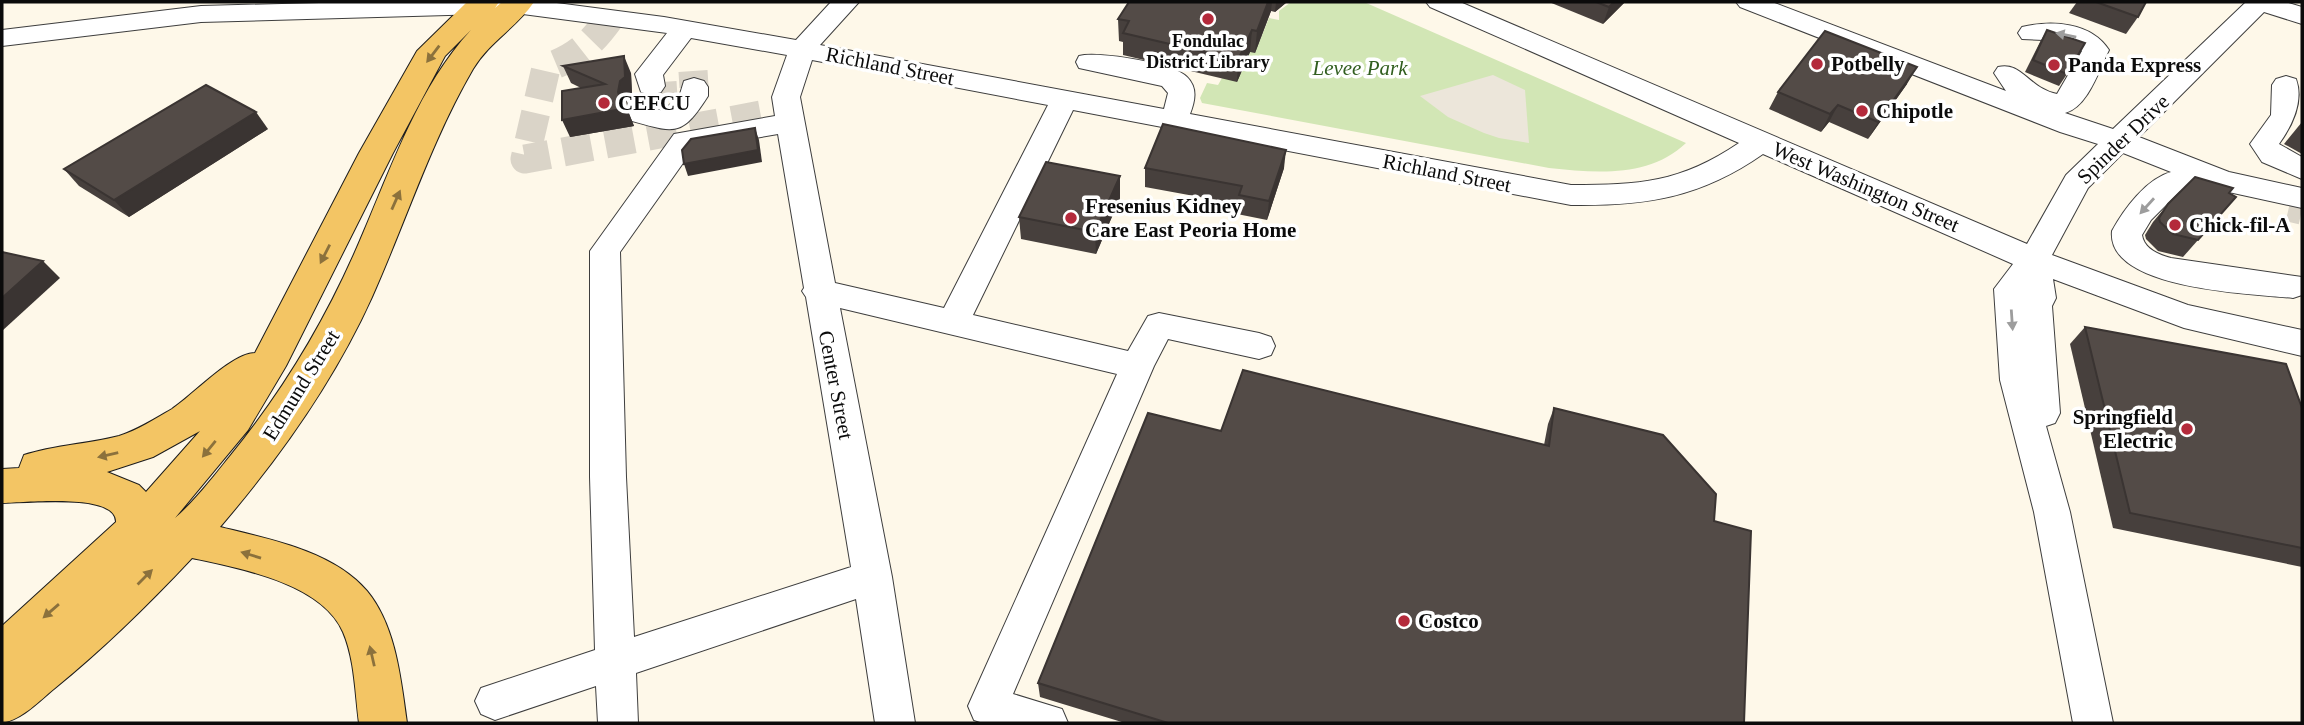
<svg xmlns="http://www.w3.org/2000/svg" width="2304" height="725" viewBox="0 0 2304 725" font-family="Georgia,serif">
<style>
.green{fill:#d2e6b5}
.plaza{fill:#ece6da}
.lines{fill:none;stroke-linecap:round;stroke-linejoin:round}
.minor-tunnel{stroke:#dad4c8;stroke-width:29;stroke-dasharray:29 14;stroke-linecap:butt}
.minor-casing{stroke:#3e3e3e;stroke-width:2}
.major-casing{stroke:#1c1c1c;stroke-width:2}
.minor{fill:#fff;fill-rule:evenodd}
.major{fill:#f3c564;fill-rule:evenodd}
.wall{fill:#47403d}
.shaded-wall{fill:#3a3432}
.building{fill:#534b47;stroke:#3a3432;stroke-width:2}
.oneway{fill:#9d9d9d}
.oneway2{fill:#8b713c}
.poi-dot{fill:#b42a3b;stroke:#fff;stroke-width:2.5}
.labels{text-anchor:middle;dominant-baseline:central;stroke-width:7;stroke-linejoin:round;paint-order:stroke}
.far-poi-label{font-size:18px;font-weight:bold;fill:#0b0b0b;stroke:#fff}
.poi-label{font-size:21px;font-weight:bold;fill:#0b0b0b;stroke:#fff;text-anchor:start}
.street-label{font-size:21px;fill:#0b0b0b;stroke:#fff}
.park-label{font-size:21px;font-style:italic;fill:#315e1f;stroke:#fff}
</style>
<rect width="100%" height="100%" fill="#fef8e9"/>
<path class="green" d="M1291,2H1364L1686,143C1649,178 1597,173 1549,168L1202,103L1200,98L1207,83L1218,85L1222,78L1237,81L1250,52H1255L1269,18L1279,20V11Z"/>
<polygon class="plaza" points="1493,75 1525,90 1529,143 1499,138 1484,133 1448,117 1420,96"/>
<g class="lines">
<g class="minor-tunnel">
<path d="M610,18C592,43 576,58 546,68L525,159L788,110"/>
<polyline points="693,71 694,87"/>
<polyline points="662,82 663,97"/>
<polyline points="2289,207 2302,210"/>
</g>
<g class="minor-casing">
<g id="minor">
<path d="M357,2H549L664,17L796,40L831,2H859L820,45L1164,109L1168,93L1162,86L1079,68L1076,62L1079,56C1098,51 1174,63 1187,77C1198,88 1195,101 1190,114L1571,185C1639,185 1680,183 1739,143L1430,7L1426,2H1460L2027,244L2066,175L2098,144L2060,132L1740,7L1736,2H1772L2006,91L1994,73L1998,67C2022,61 2028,88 2057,94L2082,51L2067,41L2022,39L2018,33L2022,27C2052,20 2091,22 2109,50C2099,70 2088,107 2065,113L2113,129L2246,2H2285L2302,7V24L2264,12L2139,137L2229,172L2302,188V208L2224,191L2220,197L2210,200L2180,191L2151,220L2142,235C2144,249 2159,255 2171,258L2302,277V295L2293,298C2254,294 2106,290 2112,231C2124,209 2146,179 2171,172L2123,153L2088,188L2052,255L2188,305L2302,330V356L2184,328L2053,279L2056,298L2052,306L2060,413L2055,423L2046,426L2070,512L2113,723H2073L2034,512L2000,380L1994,289L2013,264L1763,154C1700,198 1646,206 1571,205L1073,110L973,315L1128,351L1148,316L1159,313L1259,333L1271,337L1275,346L1271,355L1259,359L1168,339L1154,366L1013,694L1062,709L1068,723H983L974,720L968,706L1117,374L840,308L892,577L915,723H875L856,599L636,673L638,723H598L596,686L495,720L481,714L475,701L481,688L595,650L590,477V251L674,134L775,116L772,97L787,55L691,38L663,75L665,86L661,92L651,95L641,92L635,74L667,33L515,13L201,22L2,46V30L201,6ZM812,60L1048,105L944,308L835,283L800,97ZM778,134L804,288L802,291L806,297L851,567L634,637L626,477L620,252L693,149Z"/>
<path d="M2286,76L2296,79C2304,101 2292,126 2279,144L2302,157V179L2262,162L2250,144L2271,115L2272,85L2276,79Z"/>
<path d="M694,78L704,81L708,87V96C682,137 675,133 632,121C627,113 626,105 631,97L641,94L651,97L655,109L664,111L680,94L684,81Z"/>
</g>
</g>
<g class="major-casing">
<path id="major" d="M467,2H499L495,8L502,2H534C517,27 489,42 473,69C431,141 406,221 372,297C334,381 280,457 220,527C269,539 333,551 367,591C396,626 401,680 407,723H359C355,694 355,660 343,632C322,583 239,568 192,558C149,604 104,648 55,688C39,701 23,719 2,723V626L116,522C117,492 22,503 2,503V469L19,468L24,455C55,445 88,444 119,436C138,430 155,419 172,409C193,395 232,353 255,353L359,153L417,51ZM471,30C420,85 393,163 364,231C330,313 287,386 231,455C214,476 195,501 175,518L248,430L286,366L393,153L445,56ZM200,431L146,492L139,485L107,472L153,457Z"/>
</g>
<use href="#minor" class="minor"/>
<use href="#major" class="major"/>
</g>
<g class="wall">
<polygon points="1129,2 1287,2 1275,12 1271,11 1255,53 1250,52 1237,82 1123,55 1123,42 1119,41 1118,19"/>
<polygon points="1549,2 1625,2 1603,24"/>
<polygon points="2077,2 2146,2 2138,17 2126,34 2069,13"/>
<polygon points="2047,30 2067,74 2059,86 2025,72 2040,42"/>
<polygon points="563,66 631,73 632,94 627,99 626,107 634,126 570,137 581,88 571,83"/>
<polygon points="1907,84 1868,139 1829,122 1821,132 1769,109 1778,92"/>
<polygon points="2302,122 2302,154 2284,144"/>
<polygon points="268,129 129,217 79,186 64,169"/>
<polygon points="1145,168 1284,168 1267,220 1237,214 1238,204 1145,187"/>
<polygon points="1120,176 1120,198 1096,254 1021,239 1019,217"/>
<polygon points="2229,193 2236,197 2183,257 2158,251 2146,239 2145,235 2153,222 2168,204"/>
<polygon points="2085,327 2302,408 2302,567 2113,528 2070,344"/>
<polygon points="1554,408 1714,521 1744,723 1125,723 1040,697 1038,683 1221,431 1544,445 1548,424"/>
</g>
<g class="shaded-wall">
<polygon points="1268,2 1272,2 1271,11 1255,53 1257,31"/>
<polygon points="1276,2 1287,2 1275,12"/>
<polygon points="1614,2 1625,2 1603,24 1609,7"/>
<polygon points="1252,30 1250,52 1237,82 1238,60"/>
<polygon points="624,56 631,73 632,94 627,99 625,109 627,108 634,126 570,137 562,120 618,92"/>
<polygon points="1917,67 1907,84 1868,139 1878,122"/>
<polygon points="1838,105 1829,122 1821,132 1830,114"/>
<polygon points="256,112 268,129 129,217 114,200"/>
<polygon points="755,128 759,140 762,162 688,176 684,164"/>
<polygon points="1286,150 1284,168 1267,220 1269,201"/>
<polygon points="1120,176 1120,198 1096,254 1095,232"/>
<polygon points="43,261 60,278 2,331 2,298"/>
</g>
<g class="building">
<polygon points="1129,2 1268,2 1257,31 1252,30 1238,60 1123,33 1129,21 1118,19"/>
<polygon points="1596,2 1614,2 1609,7"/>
<polygon points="2096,2 2146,2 2138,17"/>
<polygon points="2047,30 2085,43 2067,74 2033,60"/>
<polygon points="1825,31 1917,67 1878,122 1838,105 1830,114 1778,92"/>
<polygon points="624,56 625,77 620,81 618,92 621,102 627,108 562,120 562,91 605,84 563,66"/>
<polygon points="206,85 256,112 114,200 64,169"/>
<polygon points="1163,124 1286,150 1269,201 1239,195 1242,186 1145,168"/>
<polygon points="755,128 758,150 684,164 682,150 691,139"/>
<polygon points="1046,162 1120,176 1095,232 1019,217"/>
<polygon points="2195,177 2233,188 2229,193 2236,197 2198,240 2173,234 2160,222 2159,218 2168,204"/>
<polygon points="2,252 43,261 2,298"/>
<polygon points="2085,327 2286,364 2302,408 2302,548 2130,513"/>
<polygon points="1243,370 1549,446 1554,408 1663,435 1716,494 1714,521 1751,531 1744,723 1168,723 1038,683 1148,413 1221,431"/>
</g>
<defs><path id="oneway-solid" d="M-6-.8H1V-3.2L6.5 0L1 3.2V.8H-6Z" transform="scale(1.75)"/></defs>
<g class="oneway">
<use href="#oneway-solid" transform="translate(2066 35) rotate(-168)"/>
<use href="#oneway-solid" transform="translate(2147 206) rotate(132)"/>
<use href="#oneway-solid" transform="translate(2012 320) rotate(86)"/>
</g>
<g class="oneway2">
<use href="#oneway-solid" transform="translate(433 54) rotate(127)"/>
<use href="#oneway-solid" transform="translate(396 200) rotate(-66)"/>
<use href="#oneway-solid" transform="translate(325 254) rotate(117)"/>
<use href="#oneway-solid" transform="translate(209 449) rotate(129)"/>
<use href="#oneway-solid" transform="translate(108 455) rotate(167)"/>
<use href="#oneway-solid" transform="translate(251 555) rotate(-163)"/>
<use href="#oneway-solid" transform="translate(145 577) rotate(-45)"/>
<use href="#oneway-solid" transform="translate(51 611) rotate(139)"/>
<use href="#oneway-solid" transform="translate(372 656) rotate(-103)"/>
</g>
<g class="poi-dot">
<circle cx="1208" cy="19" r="7"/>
<circle cx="1817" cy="64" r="7"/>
<circle cx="2054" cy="65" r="7"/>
<circle cx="604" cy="103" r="7"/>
<circle cx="1862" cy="111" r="7"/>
<circle cx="1071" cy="218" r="7"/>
<circle cx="2175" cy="225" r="7"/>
<circle cx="2187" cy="429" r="7"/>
<circle cx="1404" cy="621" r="7"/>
</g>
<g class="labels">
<g class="far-poi-label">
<text x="1208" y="41">Fondulac<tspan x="1208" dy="21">District Library</tspan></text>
</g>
<g class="poi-label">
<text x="1831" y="64">Potbelly</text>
<text x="2068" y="65">Panda Express</text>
<text x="618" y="103">CEFCU</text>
<text x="1876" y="111">Chipotle</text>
<text x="1085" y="206">Fresenius Kidney<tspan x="1085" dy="24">Care East Peoria Home</tspan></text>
<text x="2189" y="225">Chick-fil-A</text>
<text x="2173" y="417" text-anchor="end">Springfield<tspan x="2173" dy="24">Electric</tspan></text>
<text x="1418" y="621">Costco</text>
</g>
<g class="street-label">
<text transform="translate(890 66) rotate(11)">Richland Street</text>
<text transform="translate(2123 139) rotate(-44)">Spinder Drive</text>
<text transform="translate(1447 173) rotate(11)">Richland Street</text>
<text transform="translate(1866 187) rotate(23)">West Washington Street</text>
<text transform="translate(301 385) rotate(-58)">Edmund Street</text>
<text transform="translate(836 385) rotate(79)">Center Street</text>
</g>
<g class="park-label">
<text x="1360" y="68">Levee Park</text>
</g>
</g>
<rect width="2304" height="725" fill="none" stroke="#0b0b0b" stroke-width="7"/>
</svg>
